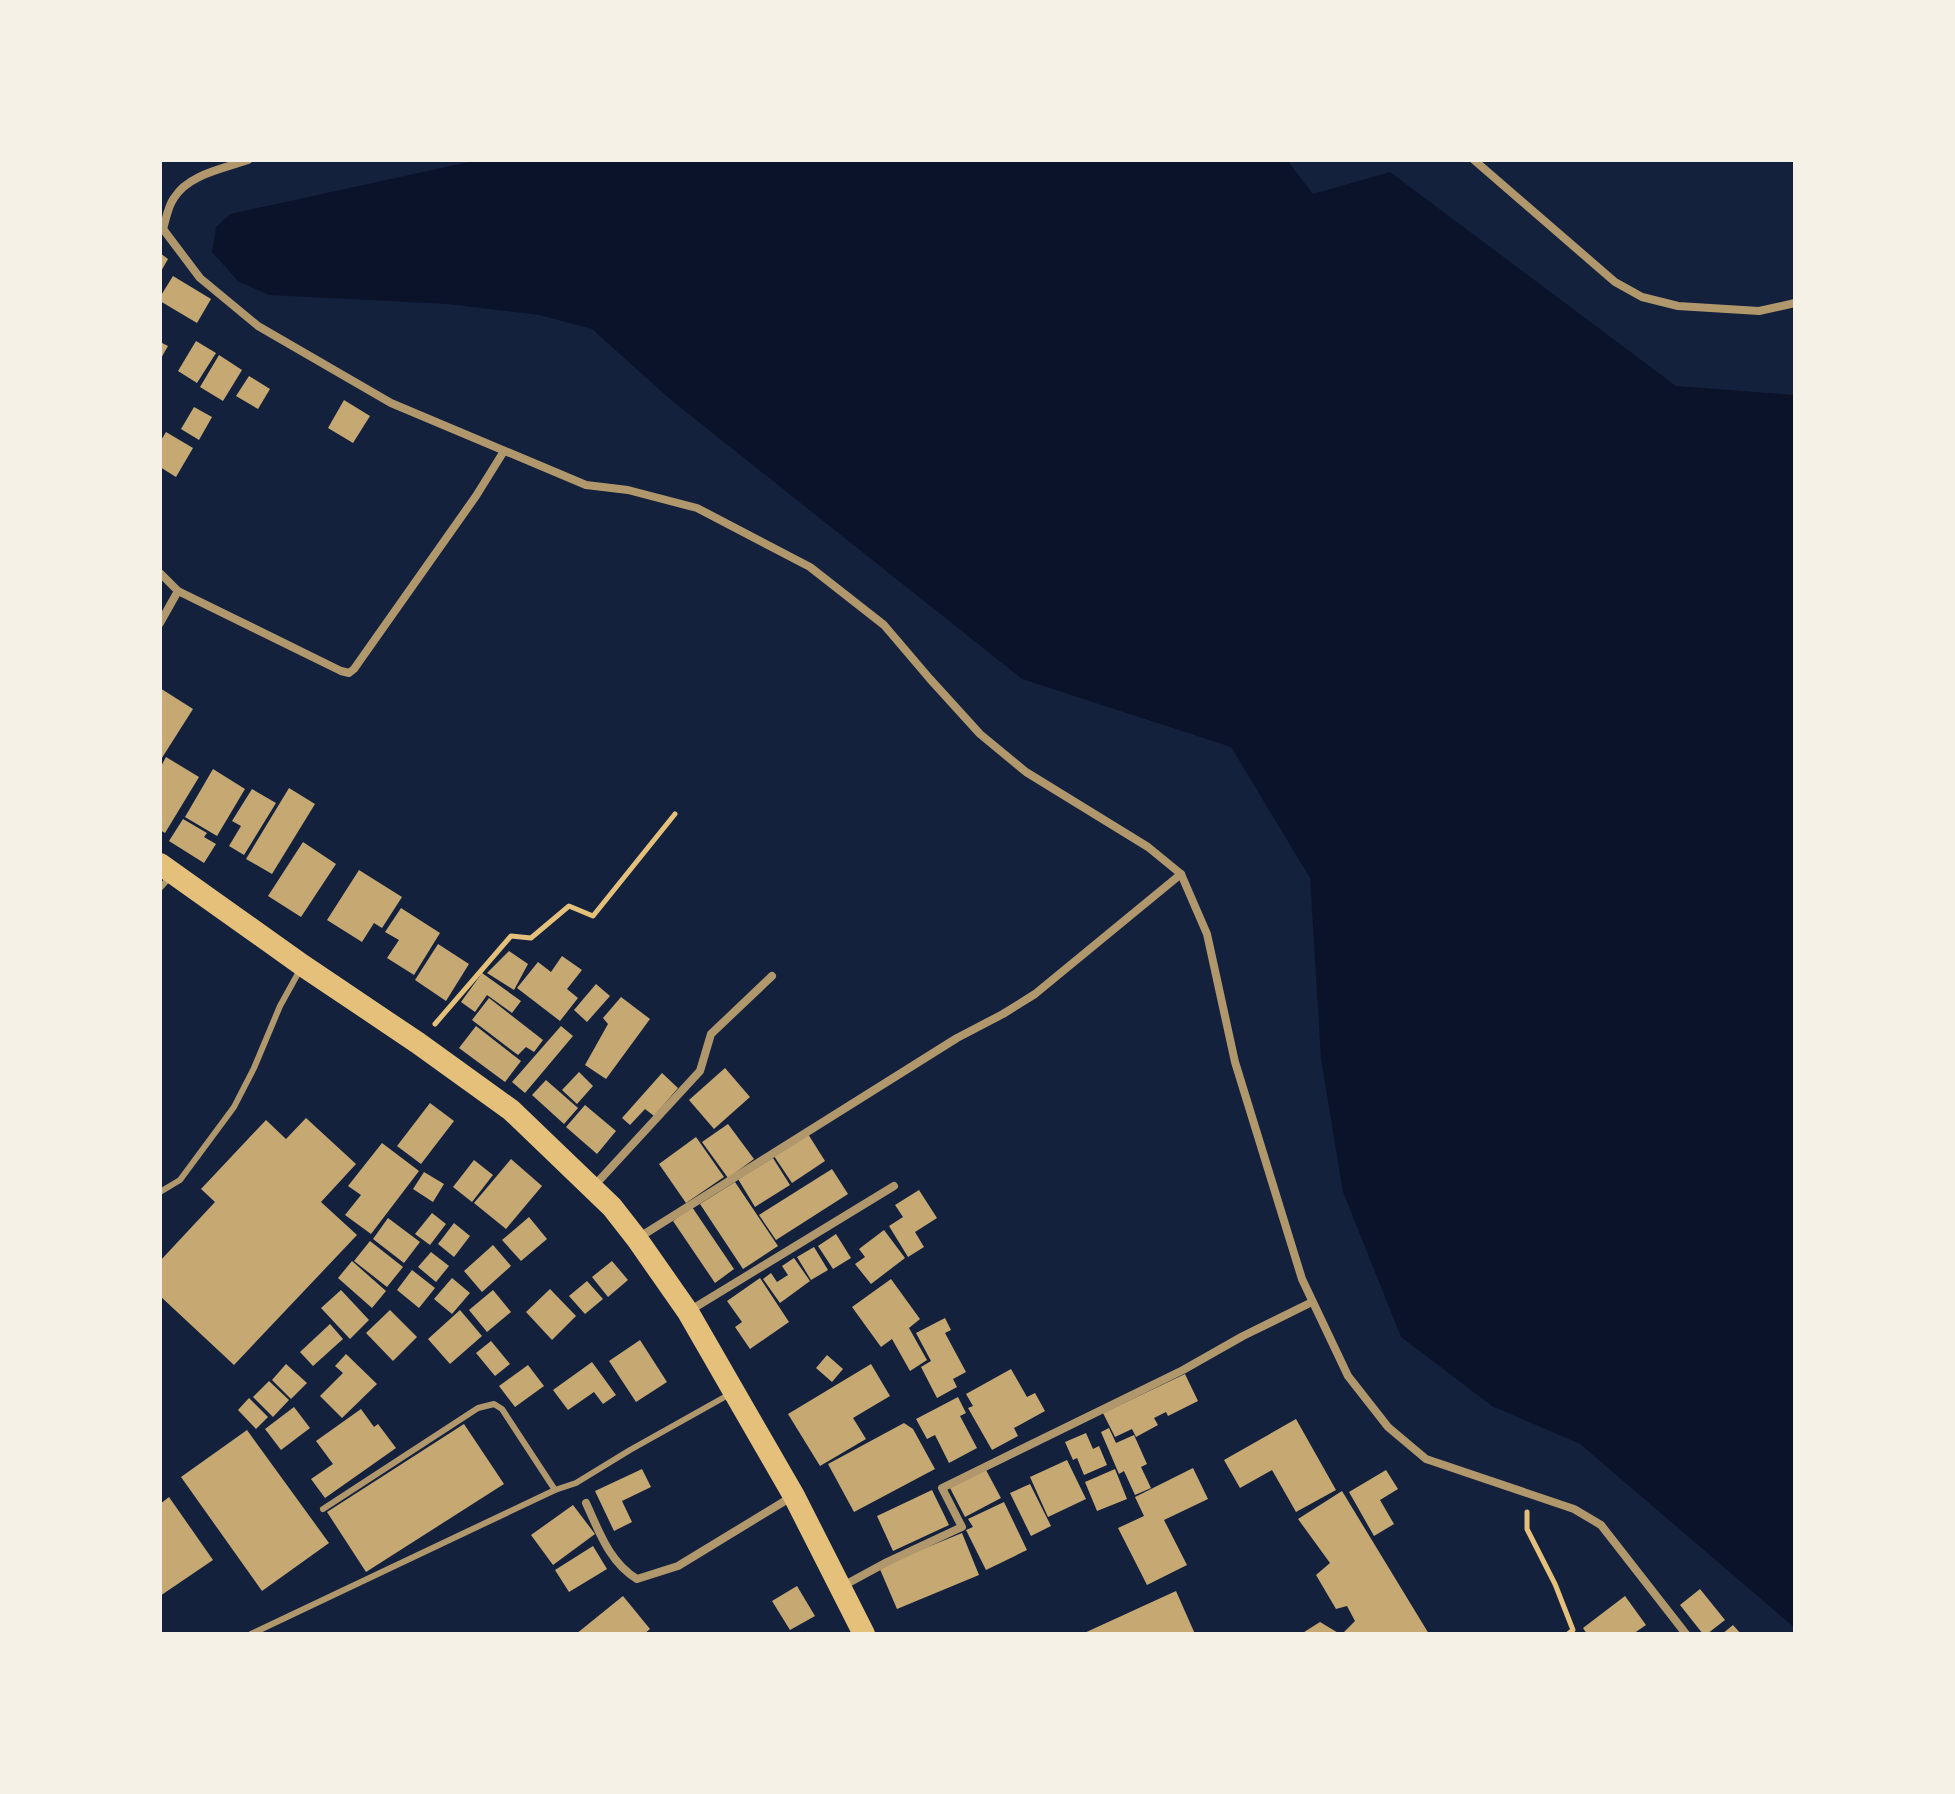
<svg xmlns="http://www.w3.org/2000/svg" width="1955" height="1794" viewBox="0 0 1955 1794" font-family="'Exo 2',sans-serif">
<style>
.water{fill:#0b132b}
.building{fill:#c6a872}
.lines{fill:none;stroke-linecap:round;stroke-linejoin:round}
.path{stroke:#e5c07b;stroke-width:5}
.service{stroke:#b1986c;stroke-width:6}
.minor{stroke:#b1986c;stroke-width:8}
.trunk{stroke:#e5c07b;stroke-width:22}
</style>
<rect width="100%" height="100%" fill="#14213d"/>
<polygon class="water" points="478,160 1287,160 1313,194 1390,172 1676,386 1795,395 1795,1628 1580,1444 1492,1406 1401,1337 1343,1192 1321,1059 1310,878 1231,747 1022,679 671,400 592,329 539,315 447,304 269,295 238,281 212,252 216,227 230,214"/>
<g class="building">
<polygon points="160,253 168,259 160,273"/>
<polygon points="173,276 211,299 197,323 160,301 160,297"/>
<polygon points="196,341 216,353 197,383 178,371"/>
<polygon points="160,342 168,346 160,360"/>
<polygon points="219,355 242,370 223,401 200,387"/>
<polygon points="249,376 270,389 258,409 236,396"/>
<polygon points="344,400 370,416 353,443 328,428"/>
<polygon points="194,407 212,417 199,440 181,429"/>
<polygon points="166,432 193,448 176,477 160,467 160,442"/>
<polygon points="160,688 193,709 160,761"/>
<polygon points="166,757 199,777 165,833 160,830 160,768"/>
<polygon points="213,769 245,789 217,836 185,817"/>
<polygon points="289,788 315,804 272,874 246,859"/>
<polygon points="252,789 276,803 244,855 229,846 241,826 232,821"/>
<polygon points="183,819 207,833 204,837 216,844 204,863 169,841"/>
<polygon points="303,842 336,864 301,917 268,896"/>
<polygon points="359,870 402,897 382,928 374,923 362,942 327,920"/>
<polygon points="401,908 440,933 414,975 387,958 399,940 385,932"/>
<polygon points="438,944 469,964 446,1001 415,980"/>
<polygon points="509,951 528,964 514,990 487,973"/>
<polygon points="562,956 582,970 567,989 578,998 560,1021 517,988 538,962 551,972"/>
<polygon points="482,973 521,1001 512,1013 487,995 475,1012 461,1002"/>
<polygon points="596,984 610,996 587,1022 574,1010"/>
<polygon points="621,997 650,1019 606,1079 585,1065 608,1024 603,1018"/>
<polygon points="489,998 543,1040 534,1052 526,1047 518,1055 472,1020"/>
<polygon points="476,1026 521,1061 505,1082 459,1048"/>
<polygon points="561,1026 573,1036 525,1093 512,1082"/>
<polygon points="725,1068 750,1097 714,1129 689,1100"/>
<polygon points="579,1072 593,1086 577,1104 562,1090"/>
<polygon points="662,1073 678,1088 654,1116 645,1109 630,1125 622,1118"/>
<polygon points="546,1080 578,1108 564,1124 532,1095"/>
<polygon points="430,1103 454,1121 421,1164 397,1146"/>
<polygon points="585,1105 616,1131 597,1154 566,1127"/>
<polygon points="306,1118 356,1164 321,1202 357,1235 234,1365 160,1296 160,1261 215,1202 201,1189 266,1120 286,1139"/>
<polygon points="728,1124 754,1159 728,1178 702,1142"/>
<polygon points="808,1134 825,1161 792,1183 774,1156"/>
<polygon points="696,1137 724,1177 686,1203 659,1164"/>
<polygon points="382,1143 419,1171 371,1234 345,1215 361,1195 348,1186"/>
<polygon points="773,1158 790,1185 755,1207 738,1179"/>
<polygon points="511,1159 542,1186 506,1229 474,1203"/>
<polygon points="474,1160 493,1175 472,1202 453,1187"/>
<polygon points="832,1169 848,1194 776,1240 759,1215"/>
<polygon points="424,1172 444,1184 433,1202 413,1189"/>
<polygon points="735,1182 778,1246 743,1269 700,1204"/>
<polygon points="919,1190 937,1218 915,1232 924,1247 908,1257 889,1226 903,1217 895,1205"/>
<polygon points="692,1207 734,1269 715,1283 673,1221"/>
<polygon points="432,1213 446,1224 430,1245 415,1234"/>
<polygon points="529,1217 547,1239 521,1261 502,1240"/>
<polygon points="388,1218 420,1242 404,1263 373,1239"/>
<polygon points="454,1223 470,1236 454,1257 438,1244"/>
<polygon points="884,1230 905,1258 871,1284 855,1264 865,1257 859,1249"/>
<polygon points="836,1234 851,1258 833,1269 818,1246"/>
<polygon points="370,1241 403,1267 387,1287 354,1261"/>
<polygon points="493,1245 511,1266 482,1292 464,1271"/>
<polygon points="814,1247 828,1270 811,1280 797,1257"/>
<polygon points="431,1252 449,1266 436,1282 418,1267"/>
<polygon points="794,1258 810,1281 780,1303 763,1279 771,1273 777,1282 788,1275 782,1266"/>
<polygon points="352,1261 386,1291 372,1308 338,1278"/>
<polygon points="612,1261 628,1280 608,1297 592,1277"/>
<polygon points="412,1270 435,1288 419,1308 397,1290"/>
<polygon points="452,1278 470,1293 452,1314 434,1299"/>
<polygon points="760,1278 789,1322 750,1349 735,1327 742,1322 727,1301"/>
<polygon points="891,1279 920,1319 909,1328 927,1360 910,1371 892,1339 881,1347 852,1307"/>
<polygon points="587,1281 603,1299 585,1314 569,1296"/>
<polygon points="550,1289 576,1316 552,1340 526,1312"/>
<polygon points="341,1290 369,1320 350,1339 321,1308"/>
<polygon points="493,1290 511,1312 487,1332 469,1310"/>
<polygon points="390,1310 417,1337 393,1361 366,1333"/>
<polygon points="460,1310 482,1336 450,1364 428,1339"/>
<polygon points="945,1318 951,1330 945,1333 966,1372 953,1379 957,1387 937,1398 921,1367 931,1361 916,1333"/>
<polygon points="330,1324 343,1339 313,1366 300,1352"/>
<polygon points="640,1340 667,1382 636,1402 609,1361"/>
<polygon points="491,1341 510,1364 495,1376 476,1353"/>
<polygon points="346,1354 377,1384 342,1418 320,1396 343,1373 335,1366"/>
<polygon points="827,1355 843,1369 832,1382 816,1368"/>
<polygon points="592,1362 616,1395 603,1404 594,1392 568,1410 553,1390"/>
<polygon points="286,1364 307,1383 291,1399 272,1380"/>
<polygon points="871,1364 890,1396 853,1418 866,1439 820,1466 788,1414"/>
<polygon points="528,1365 544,1386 515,1407 499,1386"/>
<polygon points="1011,1369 1027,1397 1035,1393 1045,1411 1014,1428 1018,1436 992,1450 968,1408 973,1406 966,1394"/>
<polygon points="1185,1374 1198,1401 1168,1416 1166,1412 1154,1418 1158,1425 1136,1437 1132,1429 1115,1437 1103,1413"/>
<polygon points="269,1381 289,1400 273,1417 253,1397"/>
<polygon points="958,1397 966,1413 960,1416 977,1448 949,1463 935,1435 927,1439 916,1419"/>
<polygon points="249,1398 268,1417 256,1429 238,1410"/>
<polygon points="294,1407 310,1428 281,1450 265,1429"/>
<polygon points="361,1409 374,1427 378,1424 396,1448 325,1498 311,1479 333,1464 316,1441"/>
<polygon points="1296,1419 1336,1490 1296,1512 1272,1470 1240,1488 1224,1460"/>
<polygon points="904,1423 913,1429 935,1469 854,1512 828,1464"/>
<polygon points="464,1424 504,1484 366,1572 327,1512"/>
<polygon points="1109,1428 1116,1443 1134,1435 1147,1464 1141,1467 1151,1488 1135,1495 1124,1471 1119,1474 1101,1432"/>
<polygon points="247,1430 329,1543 262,1591 181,1477"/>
<polygon points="1086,1433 1093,1449 1099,1446 1107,1465 1084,1475 1077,1458 1073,1460 1065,1442"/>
<polygon points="1067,1460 1086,1499 1048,1517 1030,1477"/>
<polygon points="1193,1468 1208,1499 1164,1520 1187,1565 1147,1585 1118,1528 1144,1516 1135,1497"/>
<polygon points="642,1469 651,1487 622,1501 632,1522 614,1531 595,1491"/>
<polygon points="1115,1469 1127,1499 1097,1511 1085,1482"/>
<polygon points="986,1470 1001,1498 965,1517 950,1488"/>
<polygon points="1386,1470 1398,1489 1380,1500 1394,1524 1374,1536 1349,1492"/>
<polygon points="1030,1484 1051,1526 1031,1536 1010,1493"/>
<polygon points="932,1490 949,1525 893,1551 877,1516"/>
<polygon points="1342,1491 1429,1634 1342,1634 1355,1621 1347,1606 1336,1609 1316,1575 1330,1563 1298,1519"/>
<polygon points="169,1497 213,1560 160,1596 160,1504"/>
<polygon points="1004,1502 1027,1550 986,1570 966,1530 973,1527 968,1519"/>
<polygon points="573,1505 595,1534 553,1565 531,1535"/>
<polygon points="962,1533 979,1575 897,1609 879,1567"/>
<polygon points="593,1546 607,1569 569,1592 555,1570"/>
<polygon points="797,1586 815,1616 790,1630 772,1601"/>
<polygon points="1700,1589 1725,1620 1707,1634 1703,1634 1680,1605"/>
<polygon points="1176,1591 1195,1634 1082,1634"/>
<polygon points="623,1596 650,1629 644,1634 576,1634"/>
<polygon points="1625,1596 1646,1625 1633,1634 1587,1634 1583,1628"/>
<polygon points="1320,1622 1340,1634 1301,1634"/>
<polygon points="1733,1625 1741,1634 1722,1634"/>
</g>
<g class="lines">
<g class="path">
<polyline points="435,1024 511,936 531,938 569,906 593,916 675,814"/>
<polyline points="1527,1512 1527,1529 1555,1584 1573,1630 1568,1634"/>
</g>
<g class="service">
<polyline points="160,888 171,876"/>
<polyline points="160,1192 180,1180 234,1107 254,1068 280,1006 301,968"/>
<polyline points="323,1509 478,1408 494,1404 502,1409 555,1490"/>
<polyline points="251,1634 555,1490 576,1483 630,1450 730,1394"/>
</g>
<g class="minor">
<polyline points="1474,160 1615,282 1642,297 1678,306 1759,311 1795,303"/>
<polyline points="160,228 163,229 200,278 258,326 391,403 586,485 628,490 697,508 810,567 884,625 930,679 980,734 1026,772 1148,847 1181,874 1207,934 1235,1062 1302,1279 1348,1376 1388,1427 1426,1459 1574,1509 1601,1525 1686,1634"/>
<path d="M163,229C166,219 168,206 174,198C189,174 223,169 248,160"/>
<polyline points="160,573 178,591 341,671 349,673 354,669 476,496 504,451"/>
<polyline points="160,623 178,591"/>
<polyline points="594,1186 700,1071 711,1034 772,976"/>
<polyline points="638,1238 957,1038 1003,1014 1035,994 1181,874"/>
<polyline points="689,1311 894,1186"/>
<path d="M586,1503C599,1531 609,1562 637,1579L678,1566L793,1496"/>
<polyline points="841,1587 887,1562 962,1527 942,1488 1183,1370 1243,1336 1312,1302"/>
</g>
<polyline class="trunk" points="160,864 302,965 418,1043 511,1110 612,1207 637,1239 688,1312 794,1496 864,1634"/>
</g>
<rect width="1955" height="1794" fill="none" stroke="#f6f1e7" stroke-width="324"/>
</svg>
